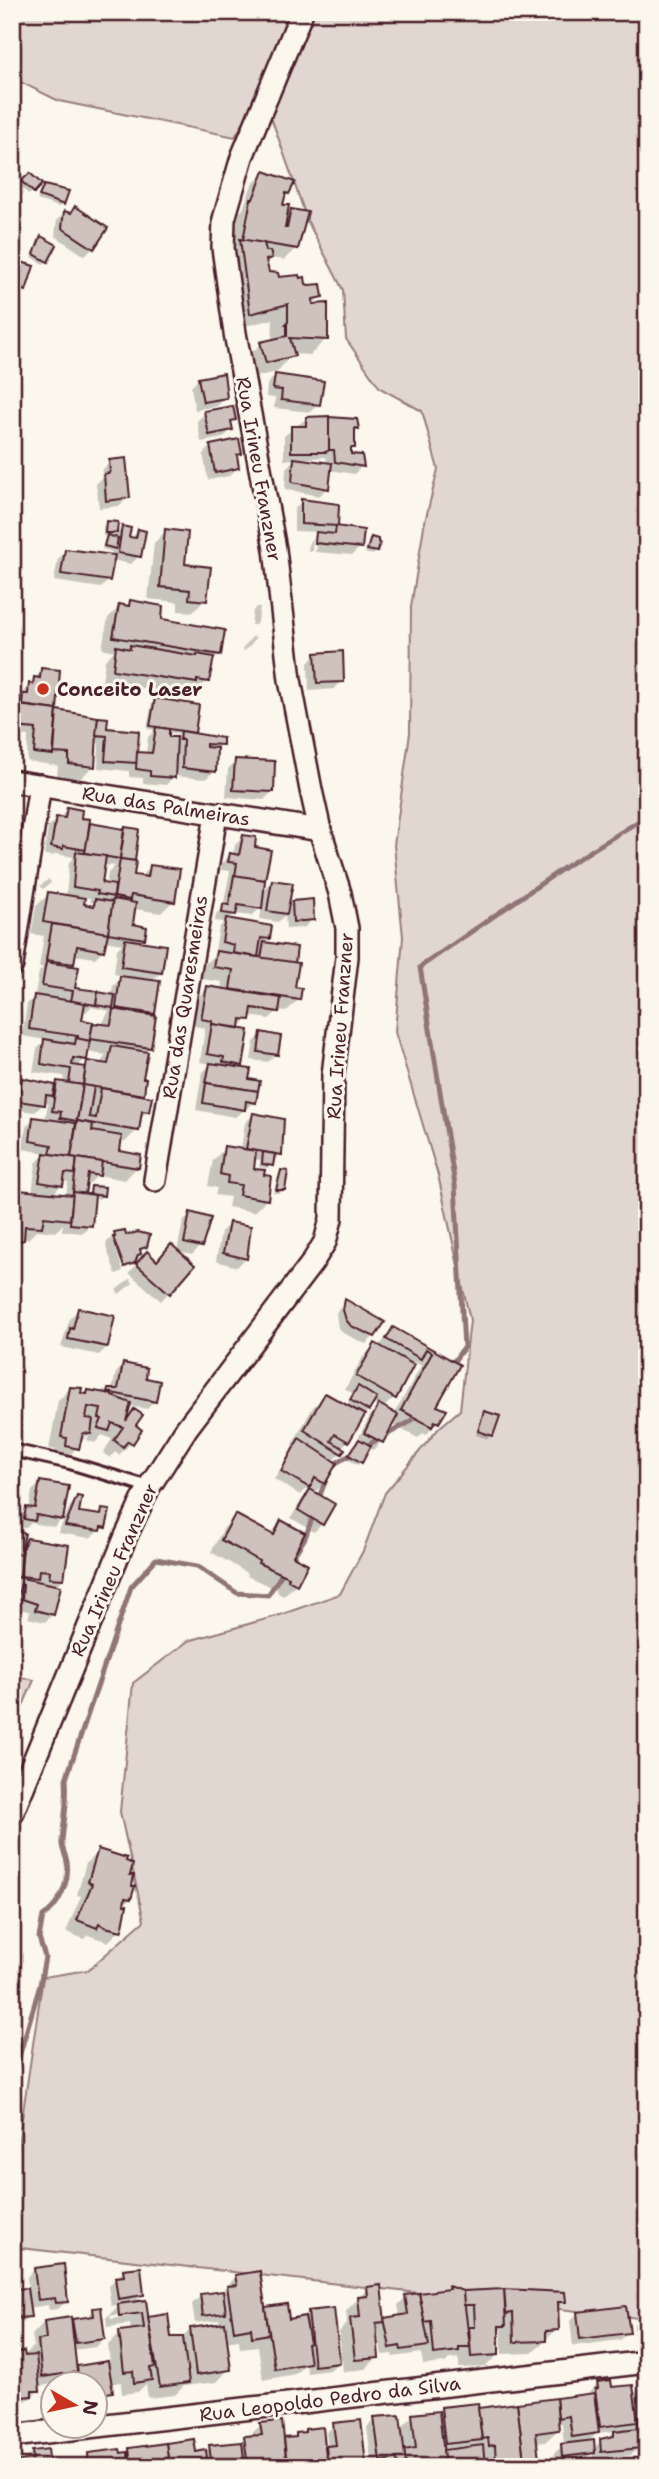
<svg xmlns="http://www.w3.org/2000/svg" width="659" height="2479" viewBox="0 0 659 2479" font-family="'Shantell Sans',sans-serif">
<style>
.green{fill:#e2d7d0;stroke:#967b7e;stroke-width:2}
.shadow{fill:#0003;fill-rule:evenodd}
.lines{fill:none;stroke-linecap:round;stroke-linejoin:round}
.stream{stroke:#907477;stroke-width:5}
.building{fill:#cfc2bc;stroke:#4a1f2b;stroke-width:2}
.service-casing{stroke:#4a1f2b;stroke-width:16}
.minor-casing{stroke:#4a1f2b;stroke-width:26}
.service{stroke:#fbf7ec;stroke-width:10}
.minor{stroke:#fbf7ec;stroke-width:21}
.poi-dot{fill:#c8321e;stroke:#fbf7ec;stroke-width:2.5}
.labels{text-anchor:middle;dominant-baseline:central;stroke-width:6;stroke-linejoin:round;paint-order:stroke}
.street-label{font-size:19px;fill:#4a1f2b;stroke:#fbf7ec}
.poi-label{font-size:19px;font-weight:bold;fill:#4a1f2b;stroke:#fbf7ec;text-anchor:start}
</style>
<rect width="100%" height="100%" fill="#fbf7ec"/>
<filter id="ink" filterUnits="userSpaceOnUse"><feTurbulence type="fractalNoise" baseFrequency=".0143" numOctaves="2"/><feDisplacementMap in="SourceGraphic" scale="14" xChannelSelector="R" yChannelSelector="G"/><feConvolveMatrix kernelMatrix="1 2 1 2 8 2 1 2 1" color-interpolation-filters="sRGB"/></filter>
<g filter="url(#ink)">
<g class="green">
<polygon points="12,12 647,12 647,2319 12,2247 12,2186 43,1977 88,1970 144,1921 120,1812 133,1683 188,1641 277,1616 340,1594 363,1551 385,1493 439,1428 460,1410 470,1320 438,1175 395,1032 403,937 394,845 410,733 411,607 424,526 438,469 422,411 380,388 346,339 343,290 308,222 266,103 251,109 235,137 59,101 12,78"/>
<polygon points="12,1675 34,1680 12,1731"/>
</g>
<g class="shadow">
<polygon points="264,173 288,193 283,198 281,207 285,218 292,211 296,248 284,260 270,258 265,263 268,274 305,285 321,296 312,305 326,339 310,355 292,354 277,372 250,378 245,360 261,344 272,341 273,319 234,329 232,250 239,213 243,209 252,185"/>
<polygon points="30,175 39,184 29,195 19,185"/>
<polygon points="44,187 63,204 59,207 37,200"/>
<polygon points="12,203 18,206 12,217"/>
<polygon points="75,208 93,248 85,256 55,236 57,220 65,213 69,214"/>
<polygon points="42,238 46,261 43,264 32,257"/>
<polygon points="12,261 24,290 16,298 12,297"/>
<polygon points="275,376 318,404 310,412 274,408 275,398 266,397 267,384"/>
<polygon points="199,379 225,397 217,406 195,410 191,387"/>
<polygon points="205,413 234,419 230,423 231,430 223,438 201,442 197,421"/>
<path d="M307,418L356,421L353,448L349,456L362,466L354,474L329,470L327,488L319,496L285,489L286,468L295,459L284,460V436ZM326,457L327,464L301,461V459Z"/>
<polygon points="211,446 240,454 235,458 237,468 229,476 208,480 203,454"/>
<polygon points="110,462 128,497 120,506 99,508 96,484 102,478 102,470"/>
<polygon points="302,501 336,525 334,528 362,531 360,547 352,555 315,552 317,540 313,540 312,551 308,551 309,542 318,532 294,531 294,509"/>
<polygon points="107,523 116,523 116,535 122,528 127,538 131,539 138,531 139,556 131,564 112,560 109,580 101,588 54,581 58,559 66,551 112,557 112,552 102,549 104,540 108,536 103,536 103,526"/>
<polygon points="166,531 183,566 205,600 193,612 178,611 178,602 148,599 154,543"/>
<polygon points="371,539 376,551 373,555 365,553"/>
<polygon points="131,602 219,654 211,663 207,681 195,693 186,692 183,694 102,682 105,660 114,651 102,648 108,618 120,606 126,607"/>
<polygon points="256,607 260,607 258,621 255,625 251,625 253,611"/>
<polygon points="253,636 256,638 245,651 242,649"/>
<polygon points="316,654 342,681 334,689 309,691 308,663"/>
<path d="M42,670L58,672L55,715L58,712L105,730L136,754L146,755L148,737L155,730L147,729L152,703L155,700L193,732L191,734L221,744L215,750L214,771L206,779L174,776L166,785L143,783V778L129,777V771L98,768L99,743H95L93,766L81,778L57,776L58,766L27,761L28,736L12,735V713L22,693ZM167,732L180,734L175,739L167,738Z"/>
<polygon points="236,761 272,792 264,800 226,797 228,769"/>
<path d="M67,809L88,825L137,831L132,876L140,877L151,867L173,901L161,913L134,909L131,926L144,938L139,943L161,972L151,982L153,1013L150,1017L149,1048L143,1053L141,1079L144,1080L142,1096L147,1111L139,1120L137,1130L125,1142L120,1141L118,1153L137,1167L125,1180L98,1175L90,1183L85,1182L83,1195L88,1196L92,1187L102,1195L99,1199L93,1198L90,1225L82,1233L62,1231L63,1224L56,1232L37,1230L28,1239H23L12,1249V1199L19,1192L32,1193L36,1163L46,1153L22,1149L26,1127L34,1118L45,1120L48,1104L44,1103L35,1112L12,1109L14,1088L23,1080L54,1087L58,1083L63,1084L64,1076L33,1072L37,1049L46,1040L22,1036L27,1004L37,994H35L39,972L43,968L39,967L44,936L31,934L36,906L49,894L66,896L69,862L74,857L56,854L53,856L44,855L48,827L56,819H59ZM103,865L115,866L108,873L106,885L100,884ZM83,897L90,898V902H94L90,907L82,905ZM104,941L122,944L117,949L114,974L123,976L113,986L111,996L98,994L95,998L73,989L68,967L72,963L74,955L95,958L103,950ZM91,1007L109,1011L101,1026L94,1025L90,1028L80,1022L81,1011L86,1012ZM86,1052L106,1055L99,1065L87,1063L82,1068H77L85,1059ZM94,1159L109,1161V1165L93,1162ZM62,1181L68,1182L66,1196L52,1195L61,1185Z"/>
<polygon points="243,837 253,849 262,892 273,881 287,908 293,902 312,919 304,928 286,929 285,915 278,922 260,919 262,906 252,916 235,914 229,920 268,938 263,944 295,949 293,989 298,1000 286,1012 278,1011 269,1019 249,1016 238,1029 241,1065 237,1069 247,1081 255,1102 235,1117 196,1110 202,1073 211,1064 200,1062 205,1028 194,1026 199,996 207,988 221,990 222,982 202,979 204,965 218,951 215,950 219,928 224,922 215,921 216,914 223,907 230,871 221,870 222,863 230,855 233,856 235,845"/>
<polygon points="49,879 51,883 43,889 40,886"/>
<polygon points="262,1034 276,1054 268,1062 251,1060 254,1042"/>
<polygon points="253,1115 280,1154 268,1168 259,1167 260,1160 253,1159 252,1170 267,1199 254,1212 228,1207 230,1197 215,1195 217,1188 208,1186 213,1160 225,1148 241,1150 245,1123"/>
<polygon points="281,1172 283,1190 280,1193 273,1193 278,1176"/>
<polygon points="191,1214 200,1246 192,1255 177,1251 183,1222"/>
<polygon points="229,1224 245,1259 237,1267 216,1261 221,1232"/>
<polygon points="115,1234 145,1246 126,1269 116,1238 112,1238 123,1271 116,1274 106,1247 107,1242"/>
<polygon points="139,1262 156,1263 193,1265 161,1301 129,1273"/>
<polygon points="130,1279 133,1283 119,1294 116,1290"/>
<polygon points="345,1301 374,1336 366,1344 343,1333 338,1328 336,1313"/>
<polygon points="78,1310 107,1347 99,1355 61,1347 70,1318"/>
<path d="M394,1329L458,1365L434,1407L438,1422L426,1435L423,1433L418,1438L391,1424L381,1442L373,1450L369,1447L358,1465L347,1459L371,1414L378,1407L372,1404L348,1441L340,1449L342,1450L340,1453L332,1461L324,1483L314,1493L322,1524L314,1532L291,1518L302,1499L312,1489L308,1487L300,1495L274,1479L296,1444L293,1443L313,1407L326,1395L346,1407L354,1394L345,1389L363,1357L375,1345L378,1347ZM416,1362L421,1366L394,1414L383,1408L394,1398Z"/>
<polygon points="124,1365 144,1379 155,1401 147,1409 129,1406 124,1422 134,1412 132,1442 119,1455 115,1452 110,1458 103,1453 112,1439 102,1435 95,1443 87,1440 90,1432 66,1460 55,1458 56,1450 49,1449 58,1401 70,1388 78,1395 84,1396 89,1392 100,1394 103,1390 112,1390 116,1373"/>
<polygon points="485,1413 492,1435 488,1439 476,1435 481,1417"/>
<polygon points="40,1483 62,1519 54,1527 31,1523 26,1528 17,1527 19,1517 27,1509 29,1509 32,1491"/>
<polygon points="78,1498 77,1513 98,1516 103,1511 104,1527 90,1538 58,1533 70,1506"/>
<polygon points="235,1516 269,1535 282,1522 296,1584 283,1596 277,1592 278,1590 247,1576 248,1574 232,1564 211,1552 223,1529"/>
<polygon points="12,1533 20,1548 28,1540 63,1579 55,1587 53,1614 45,1622 28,1618 30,1612 15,1607 16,1595 12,1599"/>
<polygon points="99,1851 128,1876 130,1899 122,1906 120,1930 108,1942 88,1935 84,1939 66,1932 81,1896 77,1895 86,1863"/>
<polygon points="35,2269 67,2301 58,2309 49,2310 48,2305 28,2308 29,2316 25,2320 15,2321 12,2294 15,2291 28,2289 27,2277"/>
<path d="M124,2271L142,2295L133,2304L144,2302L147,2319L170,2339H181L190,2330L219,2325V2320L195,2323L192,2304L201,2296L225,2292L224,2289L236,2277L264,2309L288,2321L303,2318L309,2313L337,2352H341L339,2332L347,2323L346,2311L368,2289L383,2320L400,2317L398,2305L406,2297L445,2292L449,2288L463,2293L504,2291L563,2293L564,2301L557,2308V2329L532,2353L502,2354L501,2329L497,2332L498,2355L485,2367L459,2368V2358L449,2359L445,2363L423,2365L421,2353L393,2357L392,2354L382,2355L378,2333H375L378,2357L365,2369L343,2372L342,2359L330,2370L307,2373L306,2364L295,2374L263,2380L258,2346L240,2348L239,2340L225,2342L229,2369L217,2382L184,2386L175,2395L148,2398L146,2384L138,2392L122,2394L121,2382L110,2384L111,2391L103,2400L94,2401V2384H52L38,2387L39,2390L31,2398L22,2403L12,2405V2357L15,2355L23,2357L34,2346L32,2335L44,2322L70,2323L73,2320L85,2319L94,2310L104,2339L96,2347L73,2350L75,2370L78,2368L110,2363L108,2345L120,2333L131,2332L130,2324L107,2327L106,2318L119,2305L111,2306L108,2286ZM134,2312V2316L111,2319L110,2316Z"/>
<polygon points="578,2313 628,2332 620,2340 573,2346 570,2321"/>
<polygon points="642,2316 647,2316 647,2343 635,2344 634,2324"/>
<path d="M598,2383L633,2395L643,2385L647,2384V2457L640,2458L639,2447L631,2455L593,2460V2453L585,2460L555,2464L554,2453L564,2445L562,2423L557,2424L558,2430L545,2442L535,2443L537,2459L529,2467H372V2463L395,2461L399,2457L371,2460L367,2427L375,2419L400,2429L413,2416L438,2412L442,2409H477L590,2395V2391ZM616,2431L593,2448L588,2442L597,2433Z"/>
<polygon points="52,2387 52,2415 46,2416 43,2396"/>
<polygon points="261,2425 283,2440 293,2439 305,2431 323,2451 328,2447 326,2433 334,2425 364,2463 360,2467 55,2467 79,2464 89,2455 124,2455 129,2449 194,2454 205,2452 210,2447 240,2444"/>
<polygon points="32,2452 48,2467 22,2463"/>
</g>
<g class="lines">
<g class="stream">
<polyline points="450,1367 464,1347 455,1185 420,967 568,865 647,816"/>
<polyline points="362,1448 410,1422 418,1412"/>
<polyline points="332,1465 354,1453"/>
<polyline points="318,1500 327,1477"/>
<polyline points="291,1560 305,1538 314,1513"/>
<path d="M12,2081L40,1985L45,1957L39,1938L43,1916C59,1907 70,1881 67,1862C66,1855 61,1849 62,1841C64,1818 68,1803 66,1779L131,1587L156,1559L197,1566L237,1593L268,1595L285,1569"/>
</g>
</g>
<g class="building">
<polygon points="264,171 295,182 289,194 286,193 283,205 289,205 285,228 287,228 291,209 308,212 298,249 243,240 251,199 253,199"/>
<polygon points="30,173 42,184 34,193 21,181"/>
<polygon points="44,185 69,191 64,205 39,196"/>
<polygon points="75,206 108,228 94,249 62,228 64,211 71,213"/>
<polygon points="41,236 57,245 48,262 34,254"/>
<polygon points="240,239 264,243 266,251 270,251 272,258 266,260 269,272 278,273 279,277 299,275 300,278 305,277 306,284 309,285 321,284 323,297 313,299 313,304 328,303 328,340 290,338 295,356 266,363 260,342 287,336 287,325 285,325 288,322 288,304 250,314"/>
<polygon points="12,259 34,266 26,291 12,286"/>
<polygon points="224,373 227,398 203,402 198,378"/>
<polygon points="275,374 324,381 320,405 281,400 282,390 273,389"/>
<polygon points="233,406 236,420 231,421 233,430 209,435 204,411"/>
<polygon points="329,416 329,450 326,452 291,452 291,426 306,426 306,417"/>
<polygon points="329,417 357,419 359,429 355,428 355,448 351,448 351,454 362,455 364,467 335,462 334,450 329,450"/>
<polygon points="239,439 242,454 237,455 239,468 215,473 210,445"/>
<polygon points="126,458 130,498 106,501 104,474 110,473 109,460"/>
<polygon points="294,458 332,463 329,489 292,482"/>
<polygon points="301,499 339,504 338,526 301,524"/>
<polygon points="106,521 118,522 117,533 105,533"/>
<polygon points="122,526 131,528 129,537 136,538 138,529 146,531 141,557 118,553"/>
<polygon points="336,526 364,530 362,548 315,543 316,532 335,534"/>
<polygon points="165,529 188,532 185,564 211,567 207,601 189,599 190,590 160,587"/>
<polygon points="107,535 118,538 116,549 104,546"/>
<polygon points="371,537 378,539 378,542 380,543 378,552 367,550"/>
<polygon points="65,549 115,555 110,581 61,574"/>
<polygon points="130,600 163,606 162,619 225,630 221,655 113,637 119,604 129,606"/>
<polygon points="130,645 197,656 197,654 214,657 209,682 197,680 197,683 113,670 116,646 130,649"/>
<polygon points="343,651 344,682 317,683 315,653"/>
<polygon points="41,668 60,670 57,710 22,705 23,694 28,694 29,683 33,684 34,677 40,678"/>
<polygon points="155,698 199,705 195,733 150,726"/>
<polygon points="18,705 57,710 53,755 34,753 36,729 15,727"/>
<polygon points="57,710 98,717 95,767 69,764 69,754 54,753"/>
<polygon points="98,717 108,718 107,728 139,731 137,763 105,761 107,736 96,735"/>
<polygon points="156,727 169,729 169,737 177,737 175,778 150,776 150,771 136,769 137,752 152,753"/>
<polygon points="181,731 223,738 223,745 206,744 206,747 217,748 216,772 182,768 183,740 180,740"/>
<polygon points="235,759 275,761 274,792 233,790"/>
<polygon points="67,807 82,810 81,818 90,819 86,850 63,846 63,849 51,847 56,817 65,818"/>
<polygon points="90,823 124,829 120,859 85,853"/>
<polygon points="125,827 139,829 135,861 120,859"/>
<polygon points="243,835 256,837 255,847 271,850 265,880 235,876 237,863 228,862 230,853 239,855"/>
<polygon points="76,852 106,856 102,883 115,885 114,897 97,894 98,891 73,887"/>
<polygon points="120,859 136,861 134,875 148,877 150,865 180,869 175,902 131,895 130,900 114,897"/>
<polygon points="234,875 265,880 262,909 238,905 236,915 222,913 223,904 229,905"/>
<polygon points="272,880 293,883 287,914 267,911"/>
<polygon points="48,892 85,898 84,904 94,906 95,899 113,902 108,933 43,922"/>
<polygon points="113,899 136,903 133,924 147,927 145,939 108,933"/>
<polygon points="313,899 314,920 293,922 292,901"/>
<polygon points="226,918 272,926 270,939 261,938 258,957 233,953 234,945 222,942"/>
<polygon points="52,924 108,933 104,951 77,946 74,964 46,960"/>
<polygon points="125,939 166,945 162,973 121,967"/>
<polygon points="264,942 297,947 295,963 261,958"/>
<polygon points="216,951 299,963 295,987 302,988 300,1000 230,989 233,970 213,967"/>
<polygon points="46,962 79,967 75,988 98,991 96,1005 71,1001 73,991 42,986"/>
<polygon points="120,976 160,981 155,1014 116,1008"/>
<polygon points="207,986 281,998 279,1012 252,1008 250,1020 241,1019 240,1028 212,1024 212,1021 201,1019"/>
<polygon points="98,992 115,995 113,1008 96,1005"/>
<polygon points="34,995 85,1003 82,1020 93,1022 90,1041 78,1039 78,1036 29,1029"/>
<polygon points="113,1009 156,1016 151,1048 90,1039 93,1023 111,1025"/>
<polygon points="212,1024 249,1030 243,1066 223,1062 224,1057 207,1054"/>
<polygon points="261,1032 281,1036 278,1055 258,1052"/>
<polygon points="76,1038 90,1041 87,1060 73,1058 72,1065 86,1067 83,1085 69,1083 71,1069 41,1064 44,1039 75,1044"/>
<polygon points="112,1046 148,1052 143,1078 146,1078 144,1095 83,1085 87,1061 108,1064"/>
<polygon points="210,1063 251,1069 249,1079 260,1081 258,1091 206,1083"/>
<polygon points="22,1078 55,1085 53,1096 46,1095 45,1105 18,1101"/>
<polygon points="57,1081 83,1085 77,1121 60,1118 61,1112 52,1111"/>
<polygon points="206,1083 258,1091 256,1103 246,1101 245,1110 203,1103"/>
<polygon points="83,1085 94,1087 89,1117 96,1118 101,1088 152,1097 149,1112 142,1111 139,1131 77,1121"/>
<polygon points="253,1113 284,1119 282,1155 246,1149"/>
<polygon points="33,1117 76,1123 71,1157 50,1154 52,1145 30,1141"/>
<polygon points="77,1121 93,1124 92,1131 122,1136 120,1151 141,1155 139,1168 71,1157"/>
<polygon points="224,1146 256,1151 254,1169 265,1170 264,1175 271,1176 268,1200 239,1195 241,1185 227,1183 228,1176 220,1174"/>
<polygon points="263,1152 275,1154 273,1166 262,1164"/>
<polygon points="44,1153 77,1158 75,1174 65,1173 63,1186 39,1182"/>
<polygon points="77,1158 102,1162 100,1176 88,1174 85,1194 73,1192"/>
<polygon points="281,1170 288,1171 285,1190 276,1190"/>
<polygon points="91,1186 105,1187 104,1196 90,1194"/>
<polygon points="18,1190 73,1195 70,1220 44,1217 42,1227 25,1226 24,1240 13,1243 12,1214 16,1212"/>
<polygon points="73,1192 95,1195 92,1226 70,1224"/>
<polygon points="190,1212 211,1218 202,1247 184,1243"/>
<polygon points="229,1222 251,1226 247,1259 223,1253"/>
<polygon points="125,1230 126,1235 138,1232 150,1235 147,1247 140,1249 141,1254 138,1255 135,1263 124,1267 113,1237 115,1237 114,1232"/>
<polygon points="171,1244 195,1265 170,1294 136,1264 147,1251 157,1261"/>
<polygon points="345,1299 385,1322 375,1337 351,1326 346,1320 343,1310"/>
<polygon points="78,1308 115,1316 108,1347 68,1339 70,1328 73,1329"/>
<polygon points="393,1327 460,1365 437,1406 447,1410 439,1423 435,1421 432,1427 401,1410 432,1353 426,1349 421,1359 386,1339"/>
<polygon points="375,1343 414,1365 396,1399 356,1376"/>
<polygon points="123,1363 147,1368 146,1378 160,1381 156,1402 107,1392 108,1389 118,1389"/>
<polygon points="358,1386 377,1398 369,1411 350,1400"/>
<polygon points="70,1387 82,1388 81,1393 87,1394 88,1390 112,1394 112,1396 131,1403 126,1421 134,1409 143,1415 136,1425 142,1430 133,1444 128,1441 123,1447 114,1440 123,1427 112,1423 109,1431 98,1428 102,1419 99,1418 101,1409 88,1407 86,1418 93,1419 91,1434 83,1433 79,1449 66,1446 67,1438 61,1437"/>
<polygon points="325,1393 365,1415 349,1442 335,1434 331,1441 345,1449 342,1454 304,1430"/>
<polygon points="379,1404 398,1415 383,1443 364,1433"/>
<polygon points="484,1411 500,1416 493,1436 478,1431"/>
<polygon points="299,1438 337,1463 325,1484 315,1478 310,1488 281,1471"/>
<polygon points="359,1439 371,1446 362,1463 349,1455"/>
<polygon points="40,1481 69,1486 63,1520 36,1515 35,1521 24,1519 26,1507 35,1508"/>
<polygon points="310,1489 335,1504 323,1525 298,1510"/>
<polygon points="77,1496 82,1497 79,1512 101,1515 102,1509 110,1510 106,1528 101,1527 100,1531 65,1526"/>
<polygon points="235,1514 274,1535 281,1520 305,1533 293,1556 308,1564 297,1585 288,1580 289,1577 258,1563 259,1561 244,1552 221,1540"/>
<polygon points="12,1531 25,1533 21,1554 12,1553"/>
<polygon points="27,1538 69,1545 64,1579 49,1578 50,1571 39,1570 38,1578 20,1576 23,1548"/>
<polygon points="12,1576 61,1586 54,1615 35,1610 37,1604 22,1599 23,1585 21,1584 18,1595 12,1595"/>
<polygon points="98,1849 127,1858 126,1861 133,1864 130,1875 134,1875 132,1886 135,1886 131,1899 125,1898 124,1905 127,1905 122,1931 105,1927 99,1923 97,1928 77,1920 92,1884 88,1882"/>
<polygon points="64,2264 68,2302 56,2303 55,2298 38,2300 34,2268"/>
<polygon points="141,2267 144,2295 118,2299 115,2277 124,2276 123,2269"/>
<polygon points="260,2271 269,2334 252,2337 251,2328 234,2331 227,2286 237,2285 235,2275"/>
<polygon points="381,2285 385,2322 376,2323 379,2358 355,2360 350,2318 360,2317 358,2297 368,2296 367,2287"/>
<polygon points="448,2286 463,2291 470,2347 459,2347 459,2351 434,2354 431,2321 424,2322 419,2293 449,2289"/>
<polygon points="27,2288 31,2317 18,2318 14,2289"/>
<polygon points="504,2289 565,2292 566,2302 558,2302 559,2330 546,2331 546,2341 514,2342 513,2313 506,2314"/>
<polygon points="504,2289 506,2326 499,2326 499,2355 471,2357 469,2327 475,2327 474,2305 464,2305 463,2291"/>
<polygon points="223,2291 226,2313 203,2316 200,2294"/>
<polygon points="419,2293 429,2346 401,2350 400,2346 390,2348 384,2318 408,2314 405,2295"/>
<polygon points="146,2300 155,2367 150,2368 152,2380 134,2383 133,2371 124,2372 119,2331 144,2328 142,2313 119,2316 118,2304"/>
<polygon points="287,2304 289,2319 305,2316 310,2343 307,2344 310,2363 275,2369 265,2307"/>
<polygon points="626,2306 630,2333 580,2339 577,2312"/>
<polygon points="101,2307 105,2339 76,2343 72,2319 94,2316 93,2308"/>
<polygon points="334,2308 340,2363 314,2366 308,2311"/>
<polygon points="168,2314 171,2337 183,2337 189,2383 160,2387 148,2317"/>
<polygon points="71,2317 77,2372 42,2377 38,2340 46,2339 44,2321"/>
<polygon points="225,2323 231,2370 196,2375 190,2328"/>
<polygon points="24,2351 25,2356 36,2355 40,2391 32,2391 32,2396 12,2398 12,2358 15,2357 14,2353"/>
<polygon points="108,2361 113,2392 94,2395 94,2384 79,2384 77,2366"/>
<polygon points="611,2380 612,2387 633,2385 638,2422 600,2427 595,2389 598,2388 597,2382"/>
<polygon points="594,2393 599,2433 572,2437 569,2416 558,2418 556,2398"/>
<polygon points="556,2398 559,2430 536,2433 539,2460 524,2461 517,2403"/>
<polygon points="478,2403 482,2440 445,2444 441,2407"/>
<polygon points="517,2403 524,2461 496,2465 495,2445 489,2446 488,2438 482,2439 478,2408"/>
<polygon points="439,2411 445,2463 406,2467 404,2450 416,2448 412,2414"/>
<polygon points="400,2415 406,2465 398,2465 397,2459 380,2461 374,2417"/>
<polygon points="647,2415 647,2437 640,2438 637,2416"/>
<polygon points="361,2420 366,2464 328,2467 326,2446 336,2445 333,2423"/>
<polygon points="282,2421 287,2467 248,2467 244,2436 262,2435 260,2423"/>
<polygon points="323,2427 327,2467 298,2467 297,2462 287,2463 284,2438 296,2437 296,2433 305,2432 305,2429"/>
<polygon points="638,2428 641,2448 601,2452 600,2439 614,2436 614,2431"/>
<polygon points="194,2439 196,2452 206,2450 208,2467 169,2467 166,2443"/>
<polygon points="594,2440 595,2453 562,2457 561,2444"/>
<polygon points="242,2442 245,2467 212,2467 209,2445"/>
<polygon points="166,2443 169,2467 131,2467 129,2448"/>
<polygon points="483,2445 485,2466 445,2467 443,2450"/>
<polygon points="48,2449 50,2467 12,2467 12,2462 33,2459 32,2451"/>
<polygon points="120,2449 121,2453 128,2452 129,2466 89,2467 88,2453"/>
</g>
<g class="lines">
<g class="service-casing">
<polyline id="service" points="12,1450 70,1463 149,1487"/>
</g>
<g class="minor-casing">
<g id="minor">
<polyline points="12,781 320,830"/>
<polyline points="12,965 40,785"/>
<polyline points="155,1180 216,815"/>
<polyline points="12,1814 126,1536 149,1487 186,1429 312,1263 325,1242 331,1219 333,1075 347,957 347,928 340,893 320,830 311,790 290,680 275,549 235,333 223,248 224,219 242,157 302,12"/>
<polyline points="12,2436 647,2362"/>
</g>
</g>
<use href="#service" class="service"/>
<use href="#minor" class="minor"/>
</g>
</g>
<circle class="poi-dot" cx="43" cy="689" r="7"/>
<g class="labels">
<g class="street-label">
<text transform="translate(259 469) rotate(80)">Rua Irineu Franzner</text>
<text transform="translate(166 806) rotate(9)">Rua das Palmeiras</text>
<text transform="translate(185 997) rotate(-81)">Rua das Quaresmeiras</text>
<text transform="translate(340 1026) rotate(-86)">Rua Irineu Franzner</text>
<text transform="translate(114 1570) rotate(-66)">Rua Irineu Franzner</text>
<text transform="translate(330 2399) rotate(-7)">Rua Leopoldo Pedro da Silva</text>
</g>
<g class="poi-label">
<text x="57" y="689">Conceito Laser</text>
</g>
</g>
<rect width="659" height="2479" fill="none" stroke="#fbf7ec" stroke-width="42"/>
<rect x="21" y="21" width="617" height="2437" fill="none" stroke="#4a1f2b" stroke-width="2.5" filter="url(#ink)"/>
<g transform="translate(74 2405) rotate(99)"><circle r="33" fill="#fbf7ec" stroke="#b4a19f" stroke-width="2"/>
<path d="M0-5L12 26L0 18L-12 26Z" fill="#c8321e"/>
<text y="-10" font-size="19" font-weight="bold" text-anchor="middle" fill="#4a1f2b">N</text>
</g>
</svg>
